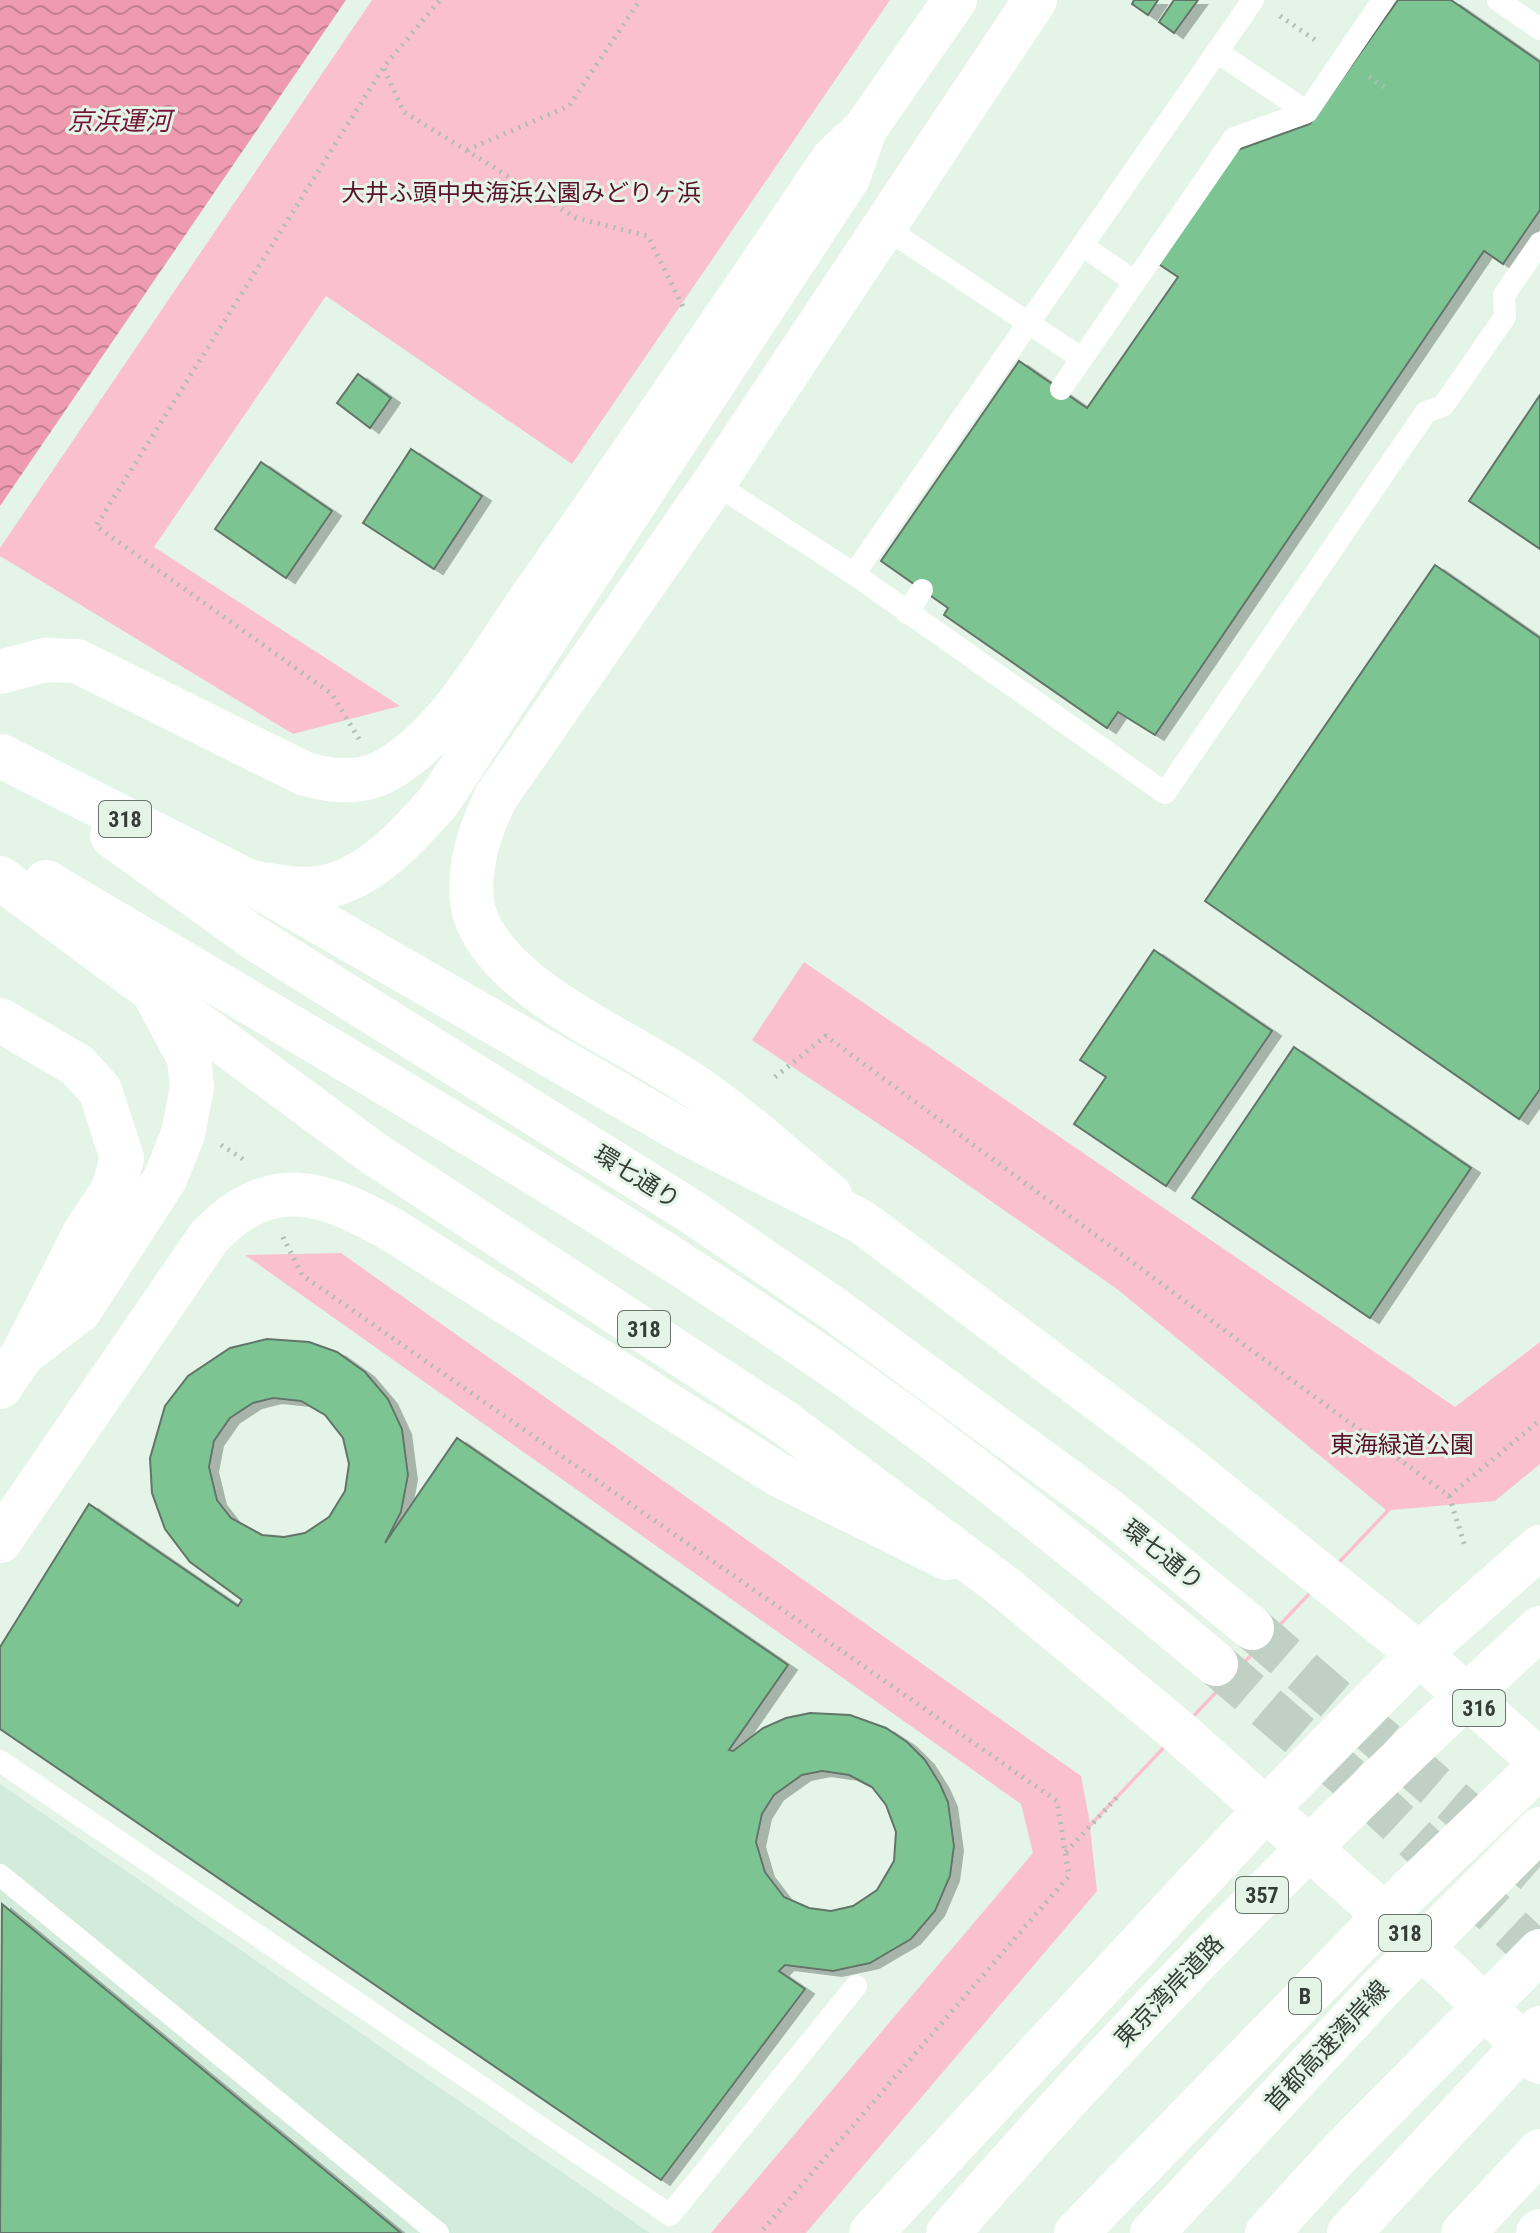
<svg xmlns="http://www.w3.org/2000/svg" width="1540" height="2233" viewBox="0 0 1540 2233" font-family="'Roboto Condensed','Noto Sans JP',sans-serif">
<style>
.built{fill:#d3ebda}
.green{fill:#fbc0cd}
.water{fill:url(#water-waves)}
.building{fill:#7bc593;stroke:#647468;stroke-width:2;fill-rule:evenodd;filter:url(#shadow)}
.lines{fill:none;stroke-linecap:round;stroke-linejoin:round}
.primary-tunnel{stroke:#c1d0c5;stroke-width:44;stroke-dasharray:44 22;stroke-linecap:butt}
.path{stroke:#afbdb3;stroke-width:5;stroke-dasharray:2 6;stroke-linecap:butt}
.service{stroke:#fff;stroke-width:22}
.minor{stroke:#fff;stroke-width:44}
.tertiary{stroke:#fff;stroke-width:44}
.primary{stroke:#fff;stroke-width:44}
.trunk{stroke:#fff;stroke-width:44}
.motorway{stroke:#fff;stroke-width:44}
.labels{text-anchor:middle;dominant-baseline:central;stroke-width:6;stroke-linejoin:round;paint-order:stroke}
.shield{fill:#e4f5e8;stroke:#6a746d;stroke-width:2}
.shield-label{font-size:22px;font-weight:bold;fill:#363d38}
.park-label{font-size:24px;fill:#5a122c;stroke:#e4f5e8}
.street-label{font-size:24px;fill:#363d38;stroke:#e4f5e8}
.water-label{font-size:26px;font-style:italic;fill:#76163b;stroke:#e4f5e8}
</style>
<defs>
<pattern id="water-waves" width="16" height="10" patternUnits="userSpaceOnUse" patternTransform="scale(2)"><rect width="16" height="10" fill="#ee9bb0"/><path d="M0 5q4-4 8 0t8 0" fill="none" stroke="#c28090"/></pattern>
<filter id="shadow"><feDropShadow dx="9" dy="5" stdDeviation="0" flood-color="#0004"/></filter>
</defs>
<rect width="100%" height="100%" fill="#e4f5e8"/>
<polygon class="built" points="0,1784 650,2233 0,2233"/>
<g class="green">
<polygon points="372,0 890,0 572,464 326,296 154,547 400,706 293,734 0,556 0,548"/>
<polygon points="804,962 1455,1407 1540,1342 1540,1464 1495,1501 1391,1510 1090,1828 1097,1891 806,2233 711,2233 1033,1853 1021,1804 245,1255 341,1253 1081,1776 1090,1823 1386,1510 1117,1289 915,1148 752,1040"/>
</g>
<polygon class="water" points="0,0 346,0 0,506"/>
<g class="building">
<polygon points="1134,0 1158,0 1148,15 1132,4"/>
<polygon points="1174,0 1198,0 1174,33 1159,22"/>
<polygon points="1398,0 1451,0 1540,62 1540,210 1503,264 1484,251 1155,735 1118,712 1107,728 944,615 948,608 881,561 1019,361 1087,408 1178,277 1154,261 1229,153 1310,124"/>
<polygon points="358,374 391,398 370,428 337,403"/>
<polygon points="1540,395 1540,549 1469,501"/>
<polygon points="411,449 482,496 434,569 363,523"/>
<polygon points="261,462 332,511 286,578 215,529"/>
<polygon points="1435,565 1540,638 1540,1089 1519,1119 1205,901"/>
<polygon points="1154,950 1272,1031 1166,1186 1074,1124 1106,1077 1080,1060"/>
<polygon points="1294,1047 1471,1168 1370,1318 1192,1198"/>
<path d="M267,1339L309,1342L337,1352L365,1372L388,1399L402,1429L408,1475L401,1512L385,1543L457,1438L788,1665L729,1750L733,1751L763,1728L786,1718L810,1713L850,1715L886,1728L907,1742L925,1760L940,1784L948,1802L954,1846L950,1876L935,1911L911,1939L870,1963L833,1971L785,1965L779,1971L805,1989L661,2180L0,1729V1647L89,1504L238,1606L242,1600L190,1562L165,1529L152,1493L150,1458L165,1406L188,1376L230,1348ZM273,1398L301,1401L325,1415L343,1438L349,1464L345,1491L329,1517L305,1533L284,1537L262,1535L231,1518L217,1500L209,1467L214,1441L230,1418L253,1403ZM822,1771L849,1775L872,1787L886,1805L896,1832L894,1861L877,1890L853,1906L831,1911L809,1908L784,1897L765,1872L756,1842L762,1814L774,1795L802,1775Z"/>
<polygon points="2,1904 401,2233 0,2233"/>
</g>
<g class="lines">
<g class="primary-tunnel">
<polyline points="1252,1628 1540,1877"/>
<polyline points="1216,1664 1363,1790 1540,1956"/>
</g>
<g class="path">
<polyline points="1280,16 1318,42"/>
<polyline points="384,69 404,112 576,218 648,236 683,307"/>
<polyline points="1369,77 1384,87"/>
<polyline points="467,150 569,106 640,0"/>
<polyline points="359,739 332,694 96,526 383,68 440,0"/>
<polyline points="775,1077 826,1036 1449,1496 1465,1546"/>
<polyline points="221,1145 246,1161"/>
<polyline points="283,1237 302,1275 1057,1801 1069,1876 760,2233"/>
<polyline points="1449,1496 1540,1420"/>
<polyline points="1066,1852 1120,1794"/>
</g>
<g class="service">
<polyline points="1498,0 1540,29"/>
<polyline points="1217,52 1307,112"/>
<polyline points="884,227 1081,358"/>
<polyline points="1083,246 1134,281"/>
<polyline points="1061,389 1234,138 1307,112 1383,0"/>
<polyline points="714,483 854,574 1165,793 1426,412 1443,406 1505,317 1504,295 1540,243"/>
<polyline points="854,574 1253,0"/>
<polyline points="907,613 922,590"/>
<polyline points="0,1761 670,2215 856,1986"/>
<polyline points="0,1875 438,2233"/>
</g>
<g class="minor">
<path d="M0,672L45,660L77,661L305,774C335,782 364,785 392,767C453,728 493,652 534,594C636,451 734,305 833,159L865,129"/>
<polyline points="0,1020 77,1065 100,1090 122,1158 113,1190 85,1232 23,1354"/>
</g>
<g class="tertiary">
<path d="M250,882C275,886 300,892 325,887C372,877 409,835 439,801L848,178L865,129L955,0"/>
<path d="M830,1195C789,1162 750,1126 707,1095C641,1046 523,1003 482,931C459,891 477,835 496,797L714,483L1035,0"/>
<polyline points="0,1387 23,1354 80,1310 165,1179 183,1134 192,1087 189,1058 154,993"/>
<path d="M0,1541L209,1237C272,1171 324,1192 394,1231L779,1475L947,1558"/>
</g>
<g class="primary">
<polyline points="1,756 250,882 686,1133 862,1222 1167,1451 1419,1654 1540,1761"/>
<polyline points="112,836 254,938 692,1212 834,1309 1113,1514 1252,1628"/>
<polyline points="0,878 373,1153 784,1422 1003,1586 1179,1732 1452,1975 1540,2062"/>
<path d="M46,882C301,1034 561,1181 807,1348C949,1445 1084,1554 1216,1664"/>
</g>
<g class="trunk">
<polyline points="871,2233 1265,1810 1419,1654 1540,1547"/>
<path d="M948,2233C1133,2019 1332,1819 1540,1628"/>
<polyline points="1463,2233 1540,2151"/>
<polyline points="1538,2233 1540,2231"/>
</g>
<g class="motorway">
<polyline points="1076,2233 1407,1893 1540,1766"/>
<polyline points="1152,2233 1382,1987 1540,1829"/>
<polyline points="1267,2233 1340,2153 1540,1951"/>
<polyline points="1349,2233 1540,2028"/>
</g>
</g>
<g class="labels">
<g class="shield">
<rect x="99" y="801" width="52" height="36" rx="6"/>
<rect x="618" y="1311" width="52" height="36" rx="6"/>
<rect x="1453" y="1690" width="52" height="36" rx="6"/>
<rect x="1236" y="1877" width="52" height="36" rx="6"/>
<rect x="1379" y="1915" width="52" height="36" rx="6"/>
<rect x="1289" y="1978" width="32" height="36" rx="6"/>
</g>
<g class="shield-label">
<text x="125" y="819">318</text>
<text x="644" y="1329">318</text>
<text x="1479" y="1708">316</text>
<text x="1262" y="1895">357</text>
<text x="1405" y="1933">318</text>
<text x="1305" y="1996">B</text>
</g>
<g class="park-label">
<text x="521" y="193">大井ふ頭中央海浜公園みどりヶ浜</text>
<text x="1402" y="1445">東海緑道公園</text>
</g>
<g class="street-label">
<text transform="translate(637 1177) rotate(32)">環七通り</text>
<text transform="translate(1163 1555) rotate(39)">環七通り</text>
<text transform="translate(1169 1991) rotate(-46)">東京湾岸道路</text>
<text transform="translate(1327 2046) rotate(-47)">首都高速湾岸線</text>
</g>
<g class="water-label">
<text x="119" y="121">京浜運河</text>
</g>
</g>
</svg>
